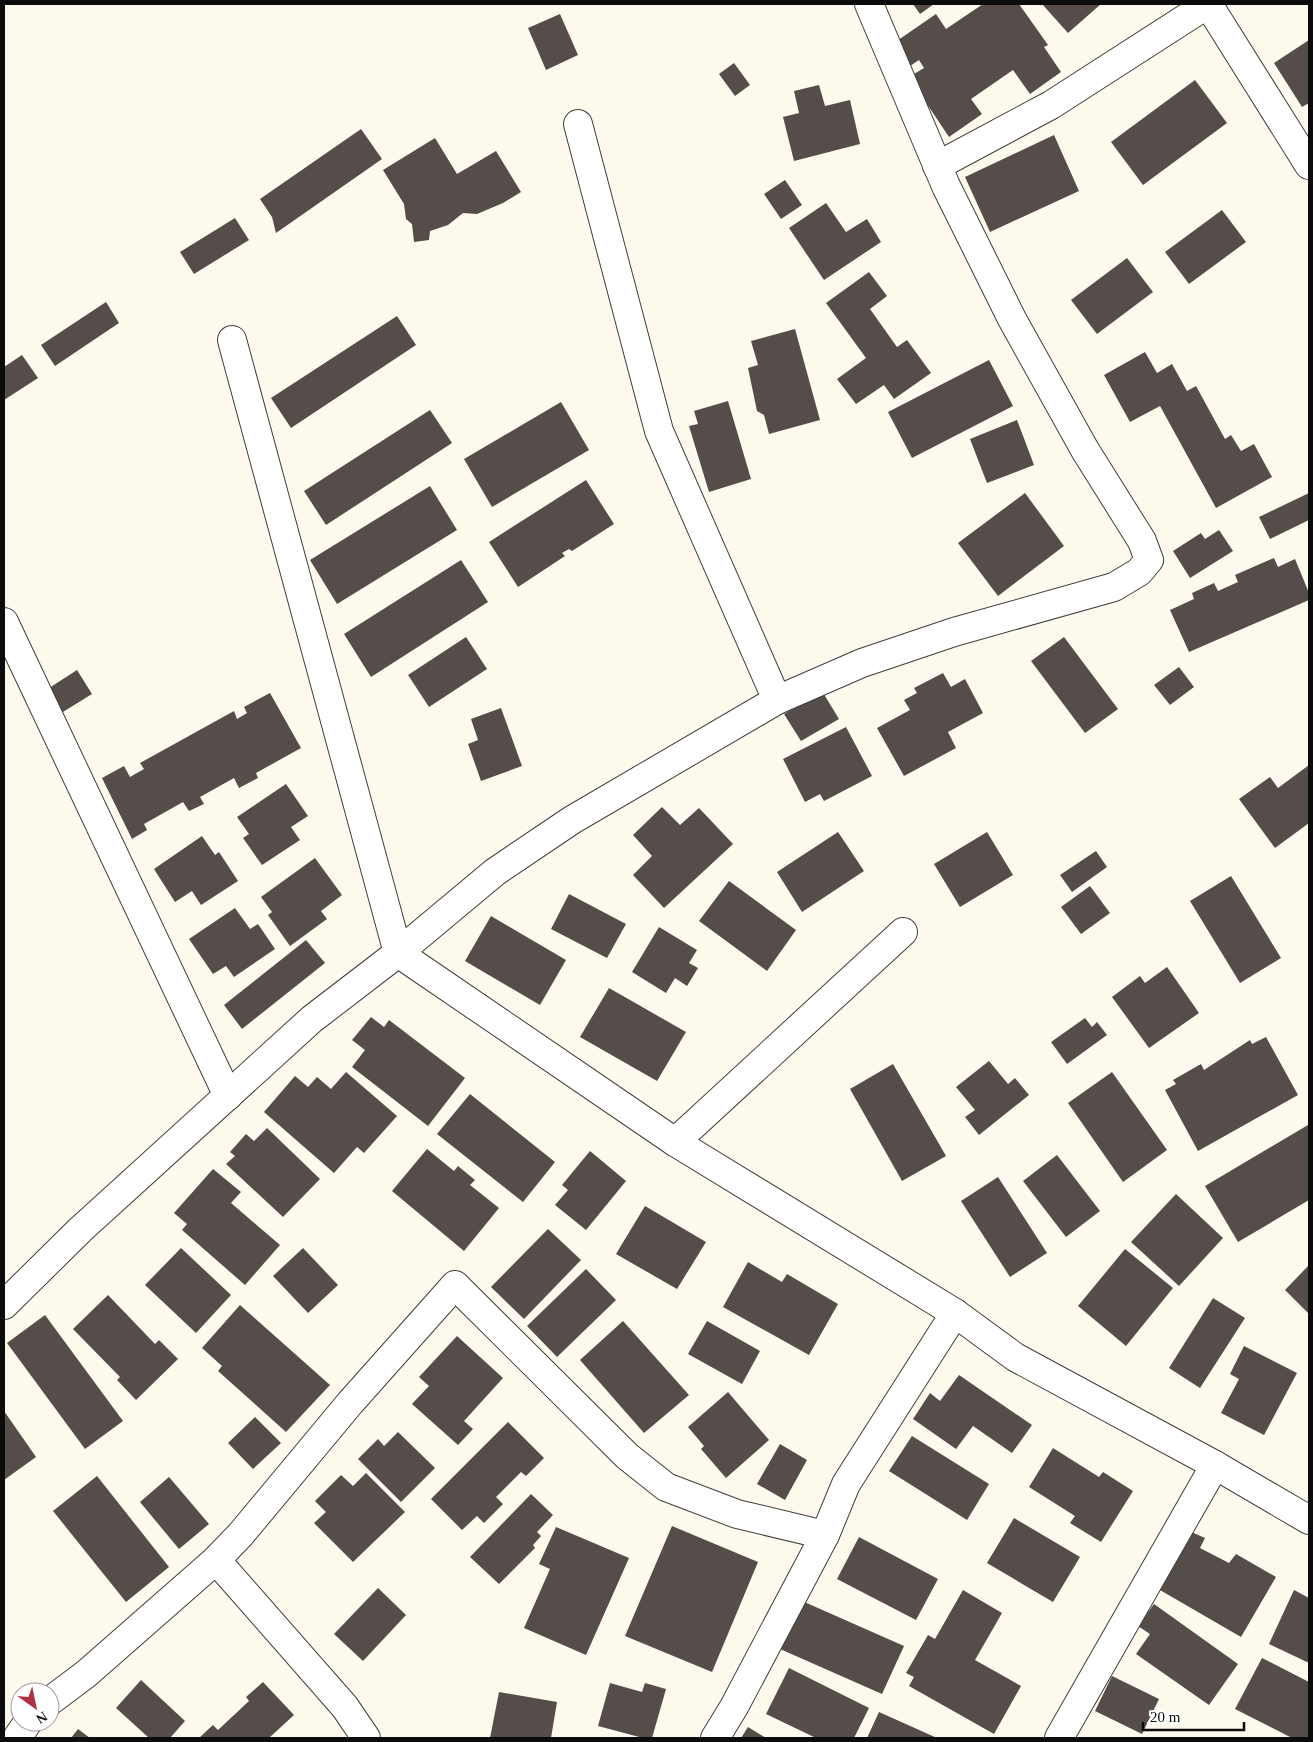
<svg xmlns="http://www.w3.org/2000/svg" width="1313" height="1742" viewBox="0 0 1313 1742" font-family="'Times New Roman',serif">
<style>
.building{fill:#544d4a}
.lines{fill:none;stroke-linecap:round;stroke-linejoin:round}
.minor-casing{stroke:#3f3f3f;stroke-width:30}
.minor{stroke:#fff;stroke-width:28}
</style>
<rect width="100%" height="100%" fill="#fef9ed"/>
<g class="building">
<polygon points="913,4 934,4 920,14"/>
<polygon points="983,4 1019,4 1048,45 1044,47 1061,72 1030,94 1013,70 971,99 982,114 949,137 909,77 924,68 919,60 907,68 891,45 936,14 946,29"/>
<polygon points="1042,4 1101,4 1068,33"/>
<polygon points="560,14 578,55 546,70 528,28"/>
<polygon points="1309,40 1309,103 1302,107 1274,63"/>
<polygon points="734,63 750,85 735,96 719,74"/>
<polygon points="1195,80 1227,123 1143,185 1111,142"/>
<polygon points="819,85 825,106 850,100 860,144 794,161 783,117 799,113 794,91"/>
<polygon points="361,129 382,159 276,233 272,217 260,199"/>
<polygon points="1054,135 1079,191 990,232 965,177"/>
<polygon points="435,138 457,174 496,151 521,192 503,203 477,214 463,213 448,225 430,231 429,240 414,242 412,224 406,219 404,204 383,170"/>
<polygon points="785,180 802,205 781,219 764,194"/>
<polygon points="826,203 846,232 867,219 881,242 824,280 789,228"/>
<polygon points="1222,210 1246,242 1189,284 1165,252"/>
<polygon points="235,218 249,240 194,274 180,252"/>
<polygon points="1127,258 1153,292 1097,334 1071,300"/>
<polygon points="869,272 887,296 870,309 897,347 907,340 931,373 894,399 884,385 856,404 837,379 866,358 826,303"/>
<polygon points="106,302 119,323 55,366 41,345"/>
<polygon points="397,316 416,345 291,428 271,398"/>
<polygon points="795,329 820,420 769,434 764,415 757,411 748,368 758,365 751,341"/>
<polygon points="1145,352 1157,373 1172,364 1187,391 1196,386 1225,439 1231,435 1241,451 1254,444 1272,477 1216,508 1160,406 1130,422 1104,375"/>
<polygon points="22,355 38,378 4,400 4,367"/>
<polygon points="989,360 1013,406 912,458 888,412"/>
<polygon points="728,401 751,479 709,492 689,426 698,424 694,411"/>
<polygon points="561,402 589,450 492,507 464,459"/>
<polygon points="430,410 452,443 326,525 304,491"/>
<polygon points="1017,420 1034,465 987,483 970,439"/>
<polygon points="586,480 614,524 572,551 569,549 562,553 565,556 518,587 489,542"/>
<polygon points="430,486 457,530 337,604 310,560"/>
<polygon points="1025,493 1064,546 998,596 958,543"/>
<polygon points="1309,493 1309,520 1270,539 1259,517"/>
<polygon points="1219,530 1233,551 1190,578 1173,551 1201,533 1205,539"/>
<polygon points="1274,558 1278,567 1295,559 1309,593 1309,600 1189,652 1170,610 1194,599 1192,593 1214,583 1218,591 1238,582 1235,575"/>
<polygon points="461,560 488,602 371,677 344,634"/>
<polygon points="466,637 487,669 429,707 408,675"/>
<polygon points="1064,637 1118,709 1085,733 1031,661"/>
<polygon points="1179,667 1194,687 1170,705 1154,685"/>
<polygon points="77,670 92,694 58,715 43,692"/>
<polygon points="943,673 951,687 965,679 983,713 948,732 956,748 904,776 877,728 910,710 904,700 917,693 914,688"/>
<polygon points="822,691 839,719 801,741 784,714"/>
<polygon points="270,693 301,748 256,773 258,778 239,788 234,778 200,797 204,804 189,811 183,802 144,824 147,830 132,839 102,778 124,766 130,777 144,769 140,763 234,711 237,719 247,713 244,707"/>
<polygon points="501,708 522,766 481,781 468,744 478,740 471,719"/>
<polygon points="846,727 872,776 824,801 820,794 805,802 783,759"/>
<polygon points="1309,765 1309,823 1275,848 1239,799 1270,777 1278,788"/>
<polygon points="286,784 308,816 291,827 300,840 262,865 243,838 249,834 237,817"/>
<polygon points="662,807 680,825 699,808 733,844 664,908 633,875 652,856 633,835"/>
<polygon points="838,832 864,871 802,912 777,872"/>
<polygon points="987,832 1013,875 960,907 934,864"/>
<polygon points="202,836 215,855 219,852 238,881 201,905 192,891 175,902 154,869"/>
<polygon points="1096,851 1107,867 1072,892 1060,875"/>
<polygon points="315,858 342,895 321,911 327,919 290,946 268,915 272,912 261,897"/>
<polygon points="1231,876 1281,958 1240,983 1190,901"/>
<polygon points="729,881 796,930 767,971 699,921"/>
<polygon points="1090,886 1110,913 1081,934 1061,907"/>
<polygon points="569,894 626,924 607,958 551,929"/>
<polygon points="235,908 250,929 258,924 275,949 234,977 226,966 213,974 189,939"/>
<polygon points="491,916 566,960 540,1005 465,961"/>
<polygon points="659,927 697,950 689,963 698,968 687,986 675,978 666,993 632,972"/>
<polygon points="306,940 325,963 242,1029 224,1005"/>
<polygon points="1167,967 1199,1013 1149,1048 1112,997 1140,976 1145,983"/>
<polygon points="609,988 686,1032 657,1081 580,1037"/>
<polygon points="371,1017 384,1027 389,1020 465,1078 428,1126 352,1067 365,1050 352,1040"/>
<polygon points="1085,1018 1092,1027 1097,1022 1107,1035 1067,1064 1051,1042"/>
<polygon points="1266,1037 1298,1095 1198,1151 1165,1090 1176,1084 1173,1080 1201,1064 1204,1070 1250,1040 1252,1044"/>
<polygon points="989,1061 1008,1084 1015,1078 1029,1095 979,1135 965,1117 975,1110 956,1087"/>
<polygon points="893,1064 946,1156 902,1181 850,1089"/>
<polygon points="346,1072 397,1116 364,1153 357,1147 334,1173 264,1112 295,1076 308,1087 317,1077 331,1089"/>
<polygon points="1112,1072 1167,1150 1123,1182 1068,1103"/>
<polygon points="470,1094 555,1162 523,1202 437,1134"/>
<polygon points="1308,1125 1309,1200 1238,1242 1205,1186"/>
<polygon points="267,1128 320,1179 283,1217 226,1164 235,1156 230,1152 246,1134 254,1141"/>
<polygon points="427,1149 454,1171 458,1166 475,1180 470,1185 499,1208 464,1251 392,1191"/>
<polygon points="590,1151 626,1181 586,1230 555,1205 568,1190 562,1185"/>
<polygon points="1057,1155 1100,1211 1066,1237 1023,1181"/>
<polygon points="213,1169 241,1192 231,1203 280,1245 245,1285 182,1230 187,1224 174,1213"/>
<polygon points="998,1177 1047,1253 1010,1277 961,1201"/>
<polygon points="1176,1194 1223,1238 1179,1286 1131,1242"/>
<polygon points="645,1206 706,1242 677,1289 616,1254"/>
<polygon points="548,1229 581,1260 524,1319 491,1287"/>
<polygon points="181,1248 231,1295 196,1333 145,1285"/>
<polygon points="303,1248 338,1285 308,1313 273,1276"/>
<polygon points="1125,1249 1173,1288 1126,1346 1078,1306"/>
<polygon points="748,1262 782,1282 787,1274 838,1304 809,1355 723,1307"/>
<polygon points="1309,1265 1309,1314 1285,1290"/>
<polygon points="586,1269 616,1300 557,1357 527,1326"/>
<polygon points="108,1295 155,1344 159,1340 178,1359 136,1400 117,1380 120,1377 73,1329"/>
<polygon points="1213,1298 1245,1318 1200,1388 1169,1368"/>
<polygon points="240,1305 330,1385 286,1432 218,1371 222,1366 202,1348"/>
<polygon points="45,1315 123,1421 85,1449 7,1343"/>
<polygon points="623,1321 689,1395 644,1433 580,1360"/>
<polygon points="707,1321 760,1351 742,1384 688,1354"/>
<polygon points="457,1336 503,1378 464,1421 473,1429 458,1445 412,1404 429,1386 419,1377"/>
<polygon points="1244,1346 1297,1373 1264,1435 1221,1413 1239,1379 1230,1374"/>
<polygon points="959,1375 1032,1425 1012,1453 973,1426 956,1449 913,1419 930,1393 940,1401"/>
<polygon points="728,1392 769,1440 726,1478 701,1449 704,1446 688,1427"/>
<polygon points="4,1411 36,1457 4,1480"/>
<polygon points="255,1417 281,1443 253,1469 228,1443"/>
<polygon points="508,1422 544,1458 526,1476 521,1472 496,1497 503,1504 484,1523 477,1516 462,1530 431,1499"/>
<polygon points="398,1432 435,1468 401,1502 358,1459 378,1439 384,1446"/>
<polygon points="912,1436 989,1484 967,1520 889,1471"/>
<polygon points="780,1444 807,1460 785,1500 757,1484"/>
<polygon points="1053,1448 1099,1477 1103,1472 1133,1491 1101,1542 1070,1523 1075,1516 1029,1487"/>
<polygon points="366,1473 405,1512 353,1562 314,1523 326,1512 315,1501 341,1475 353,1486"/>
<polygon points="97,1476 169,1567 126,1602 53,1511"/>
<polygon points="169,1477 209,1524 179,1549 140,1502"/>
<polygon points="531,1494 553,1515 537,1532 541,1536 533,1545 535,1548 499,1584 470,1557"/>
<polygon points="1014,1518 1080,1557 1053,1602 987,1563"/>
<polygon points="672,1526 758,1562 712,1672 625,1636"/>
<polygon points="556,1527 629,1558 586,1655 524,1628 550,1569 539,1564"/>
<polygon points="1180,1527 1205,1538 1200,1548 1229,1563 1236,1554 1276,1577 1241,1637 1141,1579"/>
<polygon points="859,1537 938,1579 916,1620 837,1579"/>
<polygon points="378,1588 406,1615 363,1661 334,1634"/>
<polygon points="963,1590 1002,1613 975,1660 1021,1686 994,1734 909,1686 914,1677 906,1673 928,1635 935,1639"/>
<polygon points="1294,1590 1309,1598 1309,1663 1269,1644"/>
<polygon points="793,1597 904,1646 882,1694 771,1645"/>
<polygon points="1154,1604 1238,1664 1209,1705 1136,1654 1150,1634 1138,1626"/>
<polygon points="1262,1658 1309,1682 1309,1738 1292,1738 1235,1709"/>
<polygon points="789,1668 869,1708 854,1738 816,1738 766,1714"/>
<polygon points="1112,1676 1159,1699 1142,1734 1095,1711"/>
<polygon points="141,1680 185,1721 170,1738 149,1738 116,1708"/>
<polygon points="263,1682 294,1715 269,1738 199,1738 213,1725 218,1730 249,1701 246,1697"/>
<polygon points="610,1683 642,1692 645,1683 666,1689 652,1738 643,1738 598,1726"/>
<polygon points="499,1692 557,1702 551,1738 490,1738"/>
<polygon points="879,1712 937,1738 867,1738"/>
<polygon points="748,1727 766,1738 741,1738"/>
<polygon points="78,1729 90,1738 71,1738"/>
</g>
<g class="lines">
<g class="minor-casing">
<g id="minor">
<polyline points="1208,4 1309,165"/>
<polyline points="578,124 659,431 777,700"/>
<polyline points="937,166 1051,105 1208,4"/>
<polyline points="232,340 398,953 675,1142 955,1313 1015,1357 1215,1465 1309,1520"/>
<polyline points="4,622 228,1096"/>
<polyline points="675,1142 903,932"/>
<polyline points="4,1305 80,1230 312,1019 398,953 495,872 572,820 777,700 862,663 954,632 1114,587 1139,572 1149,560 1142,541 1085,450 1012,319 946,186 869,4"/>
<polyline points="216,1560 345,1707 366,1738"/>
<polyline points="50,1701 86,1674 216,1560 241,1534 350,1403 455,1285 627,1456 666,1487 737,1514 825,1535"/>
<polyline points="17,1738 28,1722"/>
<polyline points="715,1738 734,1707 825,1535 846,1484 955,1313"/>
<polyline points="1059,1738 1215,1465"/>
</g>
</g>
<use href="#minor" class="minor"/>
</g>
<rect width="1313" height="1742" fill="none" stroke="#0c0c0c" stroke-width="10"/>
<g transform="translate(35 1707) rotate(147)"><circle r="24" fill="#ffffff" stroke="#9e9e9e"/>
<path d="M0-4L9 19L0 12L-9 19Z" fill="#b13044"/>
<text y="-8" font-size="14" font-weight="bold" text-anchor="middle" fill="#0c0c0c">N</text>
</g>
<path d="M1143 1722v8h101v-8" fill="none" stroke="#0c0c0c" stroke-width="2.5"/>
<text x="1150" y="1722" font-size="15" fill="#0c0c0c" stroke="#ffffff" stroke-width="4" paint-order="stroke">20 m</text>
</svg>
